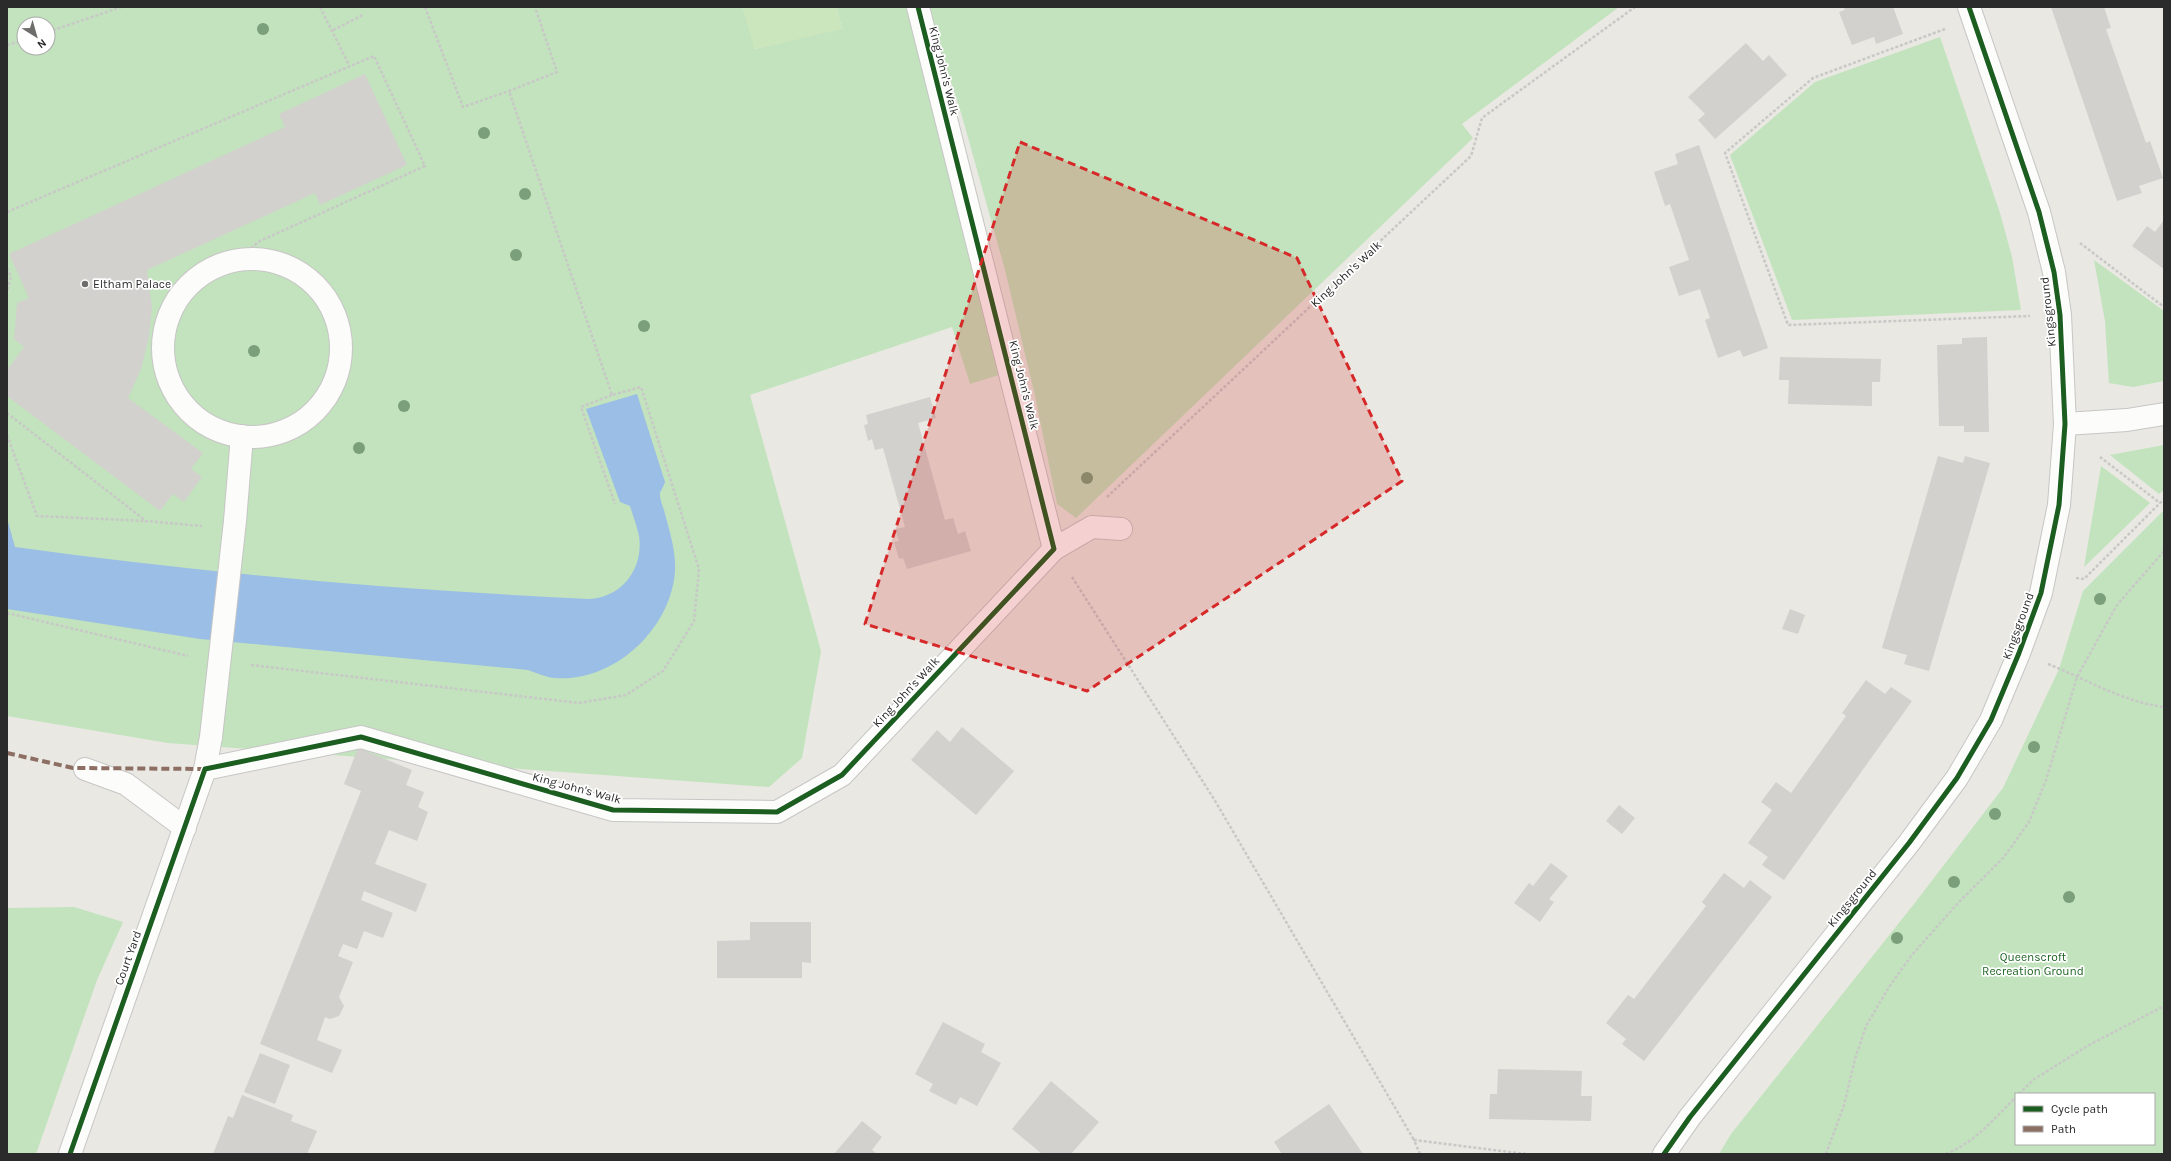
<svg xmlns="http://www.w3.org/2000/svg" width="2171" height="1161" viewBox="0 0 2171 1161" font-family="Karla,sans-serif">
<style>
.green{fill:#c2e3bd;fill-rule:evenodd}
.pitch{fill:#cbe6bc}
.water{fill:#9bbee6}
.building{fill:#d2d1cd}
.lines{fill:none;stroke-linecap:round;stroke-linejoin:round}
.service-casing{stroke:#c7c6c6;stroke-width:24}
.minor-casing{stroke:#c7c6c6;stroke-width:24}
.path{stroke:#c8c8c7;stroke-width:2.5;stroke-dasharray:3 2;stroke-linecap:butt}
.service{stroke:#fcfcfb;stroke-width:22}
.minor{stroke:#fcfcfb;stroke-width:22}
.service-bridge-casing{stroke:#c7c6c6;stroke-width:24;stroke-linecap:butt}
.service-bridge{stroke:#fcfcfb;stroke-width:22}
.quiet{stroke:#8d6e63;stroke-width:4;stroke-dasharray:8 4;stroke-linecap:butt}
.cycleway-casing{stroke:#fff;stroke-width:8}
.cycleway{stroke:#1b5e20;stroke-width:5}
.tree{fill:#7a9f7a}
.marked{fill:#d62828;fill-opacity:0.2;stroke:#d62828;stroke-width:3;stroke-dasharray:8 5;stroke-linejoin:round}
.poi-dot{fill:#6e6d6b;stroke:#fff;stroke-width:1.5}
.labels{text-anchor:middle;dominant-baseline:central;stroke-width:3.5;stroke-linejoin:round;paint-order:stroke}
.street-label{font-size:12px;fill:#2b2b2b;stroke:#fff}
.poi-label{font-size:12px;fill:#2b2b2b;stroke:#fff;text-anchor:start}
.park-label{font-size:12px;fill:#206424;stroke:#fff}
</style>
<rect width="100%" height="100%" fill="#e9e8e2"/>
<g class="green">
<path d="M7,7H743L755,49L842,28L836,7H906L1002,374L970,384L952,327L750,395L821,651L802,758L769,787L168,743L7,716ZM24,24H48V48H24Z"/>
<polygon points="928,7 1619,7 1462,124 1473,138 1076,518 1057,504 1035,396 1005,270 962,116 936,36"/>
<polygon points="1940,37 2000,213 2012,257 2021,310 1792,320 1730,155 1815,82"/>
<polygon points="2094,260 2164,311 2164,381 2133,387 2109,383 2105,321"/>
<polygon points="2164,445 2164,490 2159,494 2110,455"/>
<polygon points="2101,466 2150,503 2084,567"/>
<path d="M2164,510V1154H1719L1731,1134L1914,904L2003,788L2059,669L2083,591ZM2016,1094H2154V1144H2016Z"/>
<polygon points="74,907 123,922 97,980 36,1154 7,1154 7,908"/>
</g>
<polygon class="pitch" points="743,7 836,7 842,29 754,49"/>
<path class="water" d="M637,394L665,482C664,486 661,490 660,493C659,499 664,508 665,514C670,533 676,551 675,571C671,629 614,683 554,678C545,677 537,673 528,670L200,639L7,609V518L15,547C205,573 397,590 589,599C622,598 644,568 639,536C637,526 633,516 630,506L620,502L586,409Z"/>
<g class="building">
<polygon points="1843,7 1893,7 1903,34 1876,44 1874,37 1852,45 1839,12 1845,10"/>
<polygon points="2051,7 2104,7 2111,28 2106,29 2146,143 2150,141 2163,178 2139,186 2142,193 2117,201"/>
<polygon points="1746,43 1763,61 1769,55 1787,75 1715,139 1698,120 1705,114 1688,97"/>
<polygon points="365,74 407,165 320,205 315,193 147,270 152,307 149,337 141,369 128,398 203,453 191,469 202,477 184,502 173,494 160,511 7,396 7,370 24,347 14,339 17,303 29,298 9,254 285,127 279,114"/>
<polygon points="1699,145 1768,348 1743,357 1740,350 1718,358 1705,320 1710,318 1700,289 1679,296 1669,267 1689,260 1670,204 1665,206 1654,172 1678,164 1675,154"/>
<polygon points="2164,220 2164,269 2132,246 2147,226 2155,232"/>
<polygon points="1987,337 1989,432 1964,432 1964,426 1939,426 1937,345 1962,344 1962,338"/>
<polygon points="1780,357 1881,359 1880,382 1872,382 1872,406 1788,404 1789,380 1779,380"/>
<polygon points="930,397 936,418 918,423 945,520 953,518 958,534 965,531 971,551 907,569 903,558 899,559 894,542 899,541 895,529 905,527 883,448 875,450 872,439 868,441 864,425 868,424 866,415"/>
<polygon points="1938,456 1963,463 1965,456 1990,463 1929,671 1904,664 1907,655 1882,648"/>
<polygon points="1790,609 1805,615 1798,634 1782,629"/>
<polygon points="1866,680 1885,694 1891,687 1912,701 1784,880 1762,865 1768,857 1748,843 1772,810 1761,802 1776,782 1791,793 1846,716 1842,713"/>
<polygon points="962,727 1014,771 976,815 911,760 937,730 950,742"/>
<polygon points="358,748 412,770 406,785 424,792 418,807 428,812 417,841 389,830 375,864 427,884 416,912 364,891 361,900 393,913 383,938 364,931 357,949 343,944 338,956 353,962 339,997 344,1006 339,1016 330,1019 325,1017 317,1040 342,1050 332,1073 260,1044 361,791 344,784"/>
<polygon points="1619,805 1635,818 1622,834 1606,821"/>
<polygon points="1551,863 1568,876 1549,899 1554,902 1540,922 1514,903 1529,883 1533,886"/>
<polygon points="1724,873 1744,888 1750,880 1772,897 1644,1061 1622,1044 1626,1039 1606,1023 1628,995 1634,999 1706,906 1702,902"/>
<polygon points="750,922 811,922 811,963 802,962 802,978 717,978 717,941 750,940"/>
<polygon points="943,1022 985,1044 981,1052 1001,1063 977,1106 960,1097 956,1105 929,1091 933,1084 915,1074"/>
<polygon points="260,1053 290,1065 275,1104 244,1092"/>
<polygon points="1498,1069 1582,1071 1581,1096 1592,1096 1591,1121 1489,1119 1490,1094 1497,1094"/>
<polygon points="1051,1081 1099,1122 1071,1154 1042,1154 1012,1129"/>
<polygon points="242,1095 293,1115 291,1121 317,1131 307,1154 213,1154 228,1116 233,1118"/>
<polygon points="1329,1104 1363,1154 1282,1154 1274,1142"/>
<polygon points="862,1121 882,1137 872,1150 877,1154 834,1154"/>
</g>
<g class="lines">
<g class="service-casing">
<g id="service">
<circle cx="252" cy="348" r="89"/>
<polyline points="235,521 242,436"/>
<polyline points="1054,549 1092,527 1121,529"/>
</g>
</g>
<g class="minor-casing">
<g id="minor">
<polyline points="2065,424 2127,420 2164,414"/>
<polyline points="85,769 126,784 185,828"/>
<polyline points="205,769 361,737 613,810 777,812 842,775 1054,549 918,7"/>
<polyline points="70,1154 205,769 211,737"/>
<polyline points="1664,1154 1690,1117 1909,843 1957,778 1991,720 2019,653 2041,593 2059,505 2065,424 2060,315 2054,272 2039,212 1969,7"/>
</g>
</g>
<g class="path">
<polyline points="320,7 349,65"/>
<polyline points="425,7 463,107 509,91 557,72 535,7"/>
<polyline points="1945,29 1813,78 1725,153 1788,325 2030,316"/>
<polyline points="333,30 361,16 360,13"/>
<polyline points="48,32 121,7"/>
<polyline points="7,45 24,40"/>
<polyline points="7,212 374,56 425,166 260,241 237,259"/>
<polyline points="2080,243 2164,307"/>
<polyline points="7,268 11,277 7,291"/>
<polyline points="612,395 581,407 615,504"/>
<polyline points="7,413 146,521 202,526"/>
<polyline points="7,435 37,516 146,521"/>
<polyline points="2100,457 2160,503"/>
<polyline points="1107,497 1471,156 1482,118 1635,7"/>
<polyline points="1072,577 1214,799 1414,1140"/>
<polyline points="2076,578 2084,579 2164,499"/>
<polyline points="7,613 188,656"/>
<path d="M2048,664C2086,679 2123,702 2164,707"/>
<polyline points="251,665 579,703 626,695 663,671 694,621 699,569 641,387 612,395 509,91"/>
<polyline points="2019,1094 2033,1080 2089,1045 2164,1006"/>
<polyline points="1420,1154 1414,1140 1526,1154"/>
<polyline points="1826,1154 1844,1105 1855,1059 1866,1026 1889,987 1911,956 1958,903 2004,857 2029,822 2046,780 2077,677 2117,605 2164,551"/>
<path d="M1946,1154C1975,1142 1994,1119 2016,1097"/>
</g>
<use href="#service" class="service"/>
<use href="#minor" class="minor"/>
<g class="service-bridge-casing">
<polyline id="service-bridge" points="211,737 235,521"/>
</g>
<use href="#service-bridge" class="service-bridge"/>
<polyline class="quiet" points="7,753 73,768 205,769"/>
<g class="cycleway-casing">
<g id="cycleway">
<polyline points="70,1154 205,769 361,737 613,810 777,812 842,775 1054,549 918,7"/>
<polyline points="1664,1154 1690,1117 1909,843 1957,778 1991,720 2019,653 2041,593 2059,505 2065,424 2060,315 2054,272 2039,212 1969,7"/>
</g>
</g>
<use href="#cycleway" class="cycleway"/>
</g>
<g class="tree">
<circle cx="263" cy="29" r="6"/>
<circle cx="484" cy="133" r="6"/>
<circle cx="525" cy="194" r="6"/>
<circle cx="516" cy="255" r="6"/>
<circle cx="644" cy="326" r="6"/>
<circle cx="254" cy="351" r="6"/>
<circle cx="404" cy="406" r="6"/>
<circle cx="359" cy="448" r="6"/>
<circle cx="1087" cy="478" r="6"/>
<circle cx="2100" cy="599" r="6"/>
<circle cx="2034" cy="747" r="6"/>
<circle cx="1995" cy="814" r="6"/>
<circle cx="1954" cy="882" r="6"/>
<circle cx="2069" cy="897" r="6"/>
<circle cx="1897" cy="938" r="6"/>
</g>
<path class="marked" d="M1020,142L1297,258L1402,481L1087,691L865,624Z"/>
<circle class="poi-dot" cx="85" cy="284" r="4"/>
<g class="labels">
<g class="street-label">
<text transform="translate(944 71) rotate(76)">King John's Walk</text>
<text transform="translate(1346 274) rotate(-43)">King John's Walk</text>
<text transform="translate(2048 312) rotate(-96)">Kingsground</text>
<text transform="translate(1024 385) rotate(76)">King John's Walk</text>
<text transform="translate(2018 626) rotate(-70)">Kingsground</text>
<text transform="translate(906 692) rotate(-47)">King John's Walk</text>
<text transform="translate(577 788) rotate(15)">King John's Walk</text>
<text transform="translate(1852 898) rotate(-51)">Kingsground</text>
<text transform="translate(128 958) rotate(-70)">Court Yard</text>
</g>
<g class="poi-label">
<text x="93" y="284">Eltham Palace</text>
</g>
<g class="park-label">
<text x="2033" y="957">Queenscroft<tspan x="2033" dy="14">Recreation Ground</tspan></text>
</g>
</g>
<rect width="2171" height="1161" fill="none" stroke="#2b2b2b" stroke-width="16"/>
<rect x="2015" y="1093" width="140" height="52" fill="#ffffff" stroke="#aaaaaa"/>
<rect x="2023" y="1106" width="20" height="6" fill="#1b5e20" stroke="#aaaaaa"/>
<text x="2051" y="1113" font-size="12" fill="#2b2b2b">Cycle path</text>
<rect x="2023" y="1126" width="20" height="6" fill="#8d6e63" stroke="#aaaaaa"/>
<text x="2051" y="1133" font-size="12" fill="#2b2b2b">Path</text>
<g transform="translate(36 36) rotate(143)"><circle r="19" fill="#ffffff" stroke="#aaaaaa"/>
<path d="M0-3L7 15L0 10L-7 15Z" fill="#6e6d6b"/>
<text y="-6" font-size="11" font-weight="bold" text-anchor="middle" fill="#2b2b2b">N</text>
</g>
</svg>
